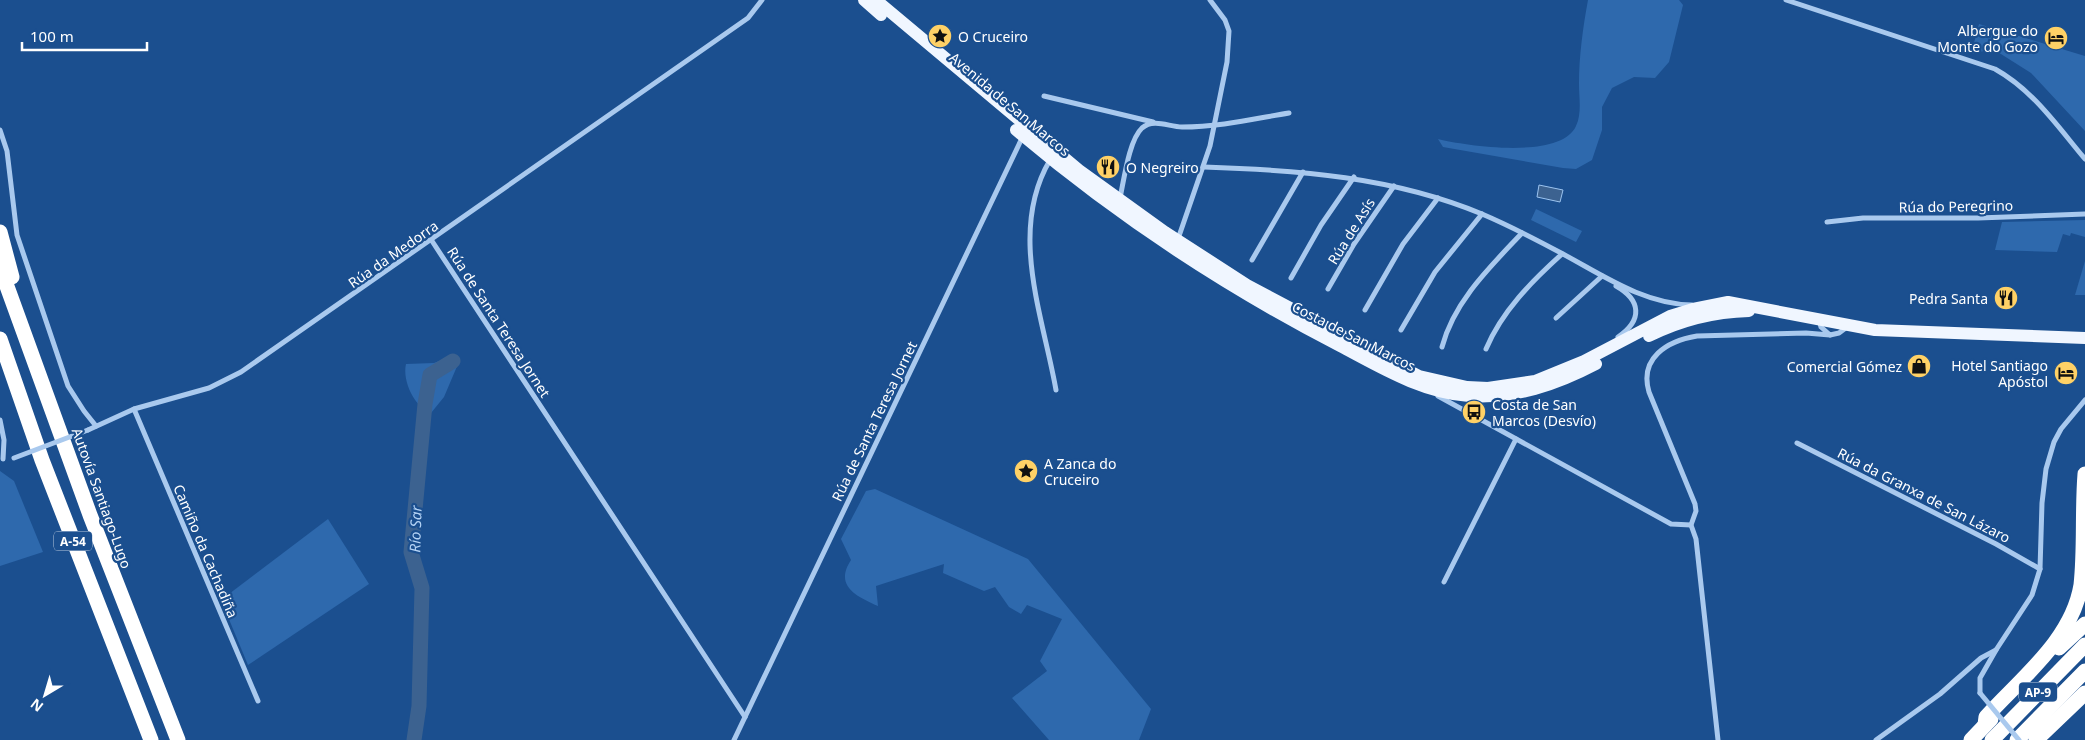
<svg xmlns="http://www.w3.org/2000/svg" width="2085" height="740" viewBox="0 0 2085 740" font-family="'Noto Sans',sans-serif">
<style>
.green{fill:#2e69ad}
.water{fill:#3c6290;stroke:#9cc4f0}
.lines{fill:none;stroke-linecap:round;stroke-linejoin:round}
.river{stroke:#3c6290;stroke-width:15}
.minor{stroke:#a9c9ee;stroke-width:5}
.primary{stroke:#f0f6ff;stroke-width:12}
.motorway{stroke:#fff;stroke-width:15}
.minor-bridge{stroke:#a9c9ee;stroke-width:5}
.labels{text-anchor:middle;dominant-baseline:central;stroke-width:4.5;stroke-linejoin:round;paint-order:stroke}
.shield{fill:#1b4f8f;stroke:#bbcadd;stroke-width:1}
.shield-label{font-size:12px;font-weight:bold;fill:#fff}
.poi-label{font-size:14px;fill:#fff;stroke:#1b4f8f;text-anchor:end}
.street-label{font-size:14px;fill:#fff;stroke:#1b4f8f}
.water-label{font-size:15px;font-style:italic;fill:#b5d3f5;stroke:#1b4f8f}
</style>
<rect width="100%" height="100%" fill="#1b4f8f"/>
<g class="green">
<path d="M1588,0H1679L1683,5L1669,62L1655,78L1634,77L1612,88L1602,107V130L1592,160L1576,169L1563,168L1443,147L1438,139C1466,146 1561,160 1576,126C1582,113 1579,98 1579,84C1579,56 1583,27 1588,0Z"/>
<polygon points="1979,24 2085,56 2085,131 2031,73 1993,49 1971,54"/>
<polygon points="1536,209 1582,231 1576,242 1531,220"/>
<polygon points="2085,220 2085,237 2071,233 2070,236 2063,234 2057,252 1995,250 2002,222"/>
<polygon points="2085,261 2085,295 2075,295"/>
<path d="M452,356L458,359V364L444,397L431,413C415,408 402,381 406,364L434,363Z"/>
<polygon points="0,471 14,481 43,552 0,566"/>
<path d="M875,489L1028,559L1151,709L1139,740H1049L1012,698L1047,671L1040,661L1062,619L1027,605L1021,614L1009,607L995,587L984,591L943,573L944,564L876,586L878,606C856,596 834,586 851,560L841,539L866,491Z"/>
<polygon points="328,519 369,584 248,665 221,600"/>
</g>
<polygon class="water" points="1539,185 1563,190 1560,202 1537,197"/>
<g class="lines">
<polyline class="river" points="414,740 419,706 422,588 411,552 425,404 430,375 453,361"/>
<g class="minor">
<path d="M1786,0L1995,69C2033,90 2058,127 2085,159"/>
<polyline points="1044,96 1153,122"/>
<polyline points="0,130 7,151 17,235 68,386 84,411 96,426"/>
<path d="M1050,160C1008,231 1043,316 1056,390"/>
<path d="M1204,167C1299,170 1393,177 1482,214C1510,226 1537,240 1563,254C1604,276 1644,304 1692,305"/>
<path d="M1120,198C1124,180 1129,140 1142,128C1154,118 1169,127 1182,127C1219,127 1253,119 1289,113"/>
<polyline points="1827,222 1863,218 1978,218 2085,214"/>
<polyline points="1178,239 1210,146 1227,62 1229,31 1225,20 1210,0"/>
<polyline points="432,241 745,717"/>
<polyline points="1252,260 1303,172"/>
<polyline points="1291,278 1321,225 1354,177"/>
<path d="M1616,286C1641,300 1643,320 1618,337"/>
<polyline points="1328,289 1354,244 1394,186"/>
<polyline points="1365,310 1403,244 1438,198"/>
<polyline points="1556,318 1602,276"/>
<polyline points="1819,320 1821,327 1830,335 1839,333 1847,327"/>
<polyline points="1401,330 1435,272 1482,214"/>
<path d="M1442,347C1454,301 1491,266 1522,233"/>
<path d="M1486,349C1502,311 1532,281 1562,254"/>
<polyline points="1438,396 1671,524 1691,525"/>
<polyline points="134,409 258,701"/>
<polyline points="0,420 4,440 3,459"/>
<polyline points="88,430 134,409 209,388 241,372 748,18 762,0"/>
<polyline points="1797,443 1996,544 2040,569"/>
<polyline points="1444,582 1516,439"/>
<polyline points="1980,693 1980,678 1996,650"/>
<polyline points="734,740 1023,136"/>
<path d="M1718,740L1696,539L1691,525L1696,511L1695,504L1649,392C1639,358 1667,341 1697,336L1806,333L1830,335"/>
<polyline points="1876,740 1940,694 1981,658 1996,650 2032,595 2040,569 2042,503 2046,469 2054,442 2061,429 2085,400"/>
</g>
<g class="primary">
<polyline points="864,0 881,15"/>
<polyline points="876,0 1079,170 1165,232 1247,285 1419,376 1467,387 1488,388 1535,381 1584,361 1670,316 1693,309 1728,302 1875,330 2085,338"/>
<path d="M1016,130C1116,215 1224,286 1340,346C1380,367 1422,393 1469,396C1515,399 1556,385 1596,364"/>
<path d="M1649,336C1681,320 1713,312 1749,311"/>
</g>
<g class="motorway">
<polyline points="0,232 12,277"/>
<polyline points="0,267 90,515 178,740"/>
<polyline points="0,339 42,460 151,740"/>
<polyline points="2059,648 2085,624"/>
<path d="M1985,725L1986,717C2021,678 2072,640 2081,585C2085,549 2082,511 2085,474"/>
<polyline points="1971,740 1991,719"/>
<polyline points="1992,740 2085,645"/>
<polyline points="2017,740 2085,671"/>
<polyline points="2036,740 2085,693"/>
</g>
<g class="minor-bridge">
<polyline points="14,458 88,430"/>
<polyline points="1980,693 2019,740"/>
</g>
</g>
<defs>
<g id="sight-disc" transform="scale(1.25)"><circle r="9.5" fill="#ffd166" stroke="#1b4f8f"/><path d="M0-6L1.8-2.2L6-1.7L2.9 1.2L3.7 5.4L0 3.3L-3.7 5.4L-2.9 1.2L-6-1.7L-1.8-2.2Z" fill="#111"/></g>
<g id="hotel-disc" transform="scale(1.25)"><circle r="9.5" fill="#ffd166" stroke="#1b4f8f"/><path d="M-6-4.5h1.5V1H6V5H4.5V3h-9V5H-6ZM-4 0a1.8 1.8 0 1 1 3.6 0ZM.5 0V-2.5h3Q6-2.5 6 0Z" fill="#111"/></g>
<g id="restaurant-disc" transform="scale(1.25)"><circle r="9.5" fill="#ffd166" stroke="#1b4f8f"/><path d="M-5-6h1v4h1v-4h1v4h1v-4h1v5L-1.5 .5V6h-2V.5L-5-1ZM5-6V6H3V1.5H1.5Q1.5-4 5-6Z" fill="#111"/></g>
<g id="shop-disc" transform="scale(1.25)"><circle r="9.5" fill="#ffd166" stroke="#1b4f8f"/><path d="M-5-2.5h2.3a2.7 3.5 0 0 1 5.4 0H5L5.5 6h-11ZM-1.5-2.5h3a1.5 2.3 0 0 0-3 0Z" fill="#111"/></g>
<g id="bus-disc" transform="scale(1.25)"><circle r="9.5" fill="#ffd166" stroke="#1b4f8f"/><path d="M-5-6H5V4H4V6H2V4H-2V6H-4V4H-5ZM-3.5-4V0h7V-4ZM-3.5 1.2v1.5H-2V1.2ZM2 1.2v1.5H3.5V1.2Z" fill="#111"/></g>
</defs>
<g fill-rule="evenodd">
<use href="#sight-disc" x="940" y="36"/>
<use href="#hotel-disc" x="2056" y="38"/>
<use href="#restaurant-disc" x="1108" y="167"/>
<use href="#restaurant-disc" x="2006" y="298"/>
<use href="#shop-disc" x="1919" y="366"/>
<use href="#hotel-disc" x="2066" y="373"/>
<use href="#bus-disc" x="1474" y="412"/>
<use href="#sight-disc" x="1026" y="471"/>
</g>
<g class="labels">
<g class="shield">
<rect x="54" y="531.5" width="38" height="19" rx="4"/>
<rect x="2019" y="682.5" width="38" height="19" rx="4"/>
</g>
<g class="shield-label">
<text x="73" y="541">A-54</text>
<text x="2038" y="692">AP-9</text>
</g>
<g class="poi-label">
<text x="2038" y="30">Albergue do<tspan x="2038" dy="16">Monte do Gozo</tspan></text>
<text x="958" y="36" text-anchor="start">O Cruceiro</text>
<text x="1126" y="167" text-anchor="start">O Negreiro</text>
<text x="1988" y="298">Pedra Santa</text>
<text x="2048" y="365">Hotel Santiago<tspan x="2048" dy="16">Apóstol</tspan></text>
<text x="1902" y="366">Comercial Gómez</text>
<text x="1492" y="404" text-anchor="start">Costa de San<tspan x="1492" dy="16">Marcos (Desvío)</tspan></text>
<text x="1044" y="463" text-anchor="start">A Zanca do<tspan x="1044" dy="16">Cruceiro</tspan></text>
</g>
<g class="street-label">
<text transform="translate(1010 104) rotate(40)">Avenida de San Marcos</text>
<text transform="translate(1956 206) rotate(-1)">Rúa do Peregrino</text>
<text transform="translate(1351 231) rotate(-58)">Rúa de Asís</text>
<text transform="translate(393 254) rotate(-35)">Rúa da Medorra</text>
<text transform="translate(499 322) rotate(57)">Rúa de Santa Teresa Jornet</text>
<text transform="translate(1354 336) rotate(27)">Costa de San Marcos</text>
<text transform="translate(874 421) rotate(-64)">Rúa de Santa Teresa Jornet</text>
<text transform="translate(1924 495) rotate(27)">Rúa da Granxa de San Lázaro</text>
<text transform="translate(102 498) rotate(70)">Autovía Santiago-Lugo</text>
<text transform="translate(206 551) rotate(67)">Camiño da Cachadiña</text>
</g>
<g class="water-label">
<text transform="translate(415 529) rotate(-88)">Río Sar</text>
</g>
</g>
<g transform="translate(45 695) rotate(218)" stroke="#1b4f8f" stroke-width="4" paint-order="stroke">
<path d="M0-4L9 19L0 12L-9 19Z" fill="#ffffff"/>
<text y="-8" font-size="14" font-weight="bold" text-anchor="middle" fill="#ffffff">N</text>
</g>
<path d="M22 42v8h125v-8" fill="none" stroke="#ffffff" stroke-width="2.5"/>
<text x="30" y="42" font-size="15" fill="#ffffff" stroke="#1b4f8f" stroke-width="4" paint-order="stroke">100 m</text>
</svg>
